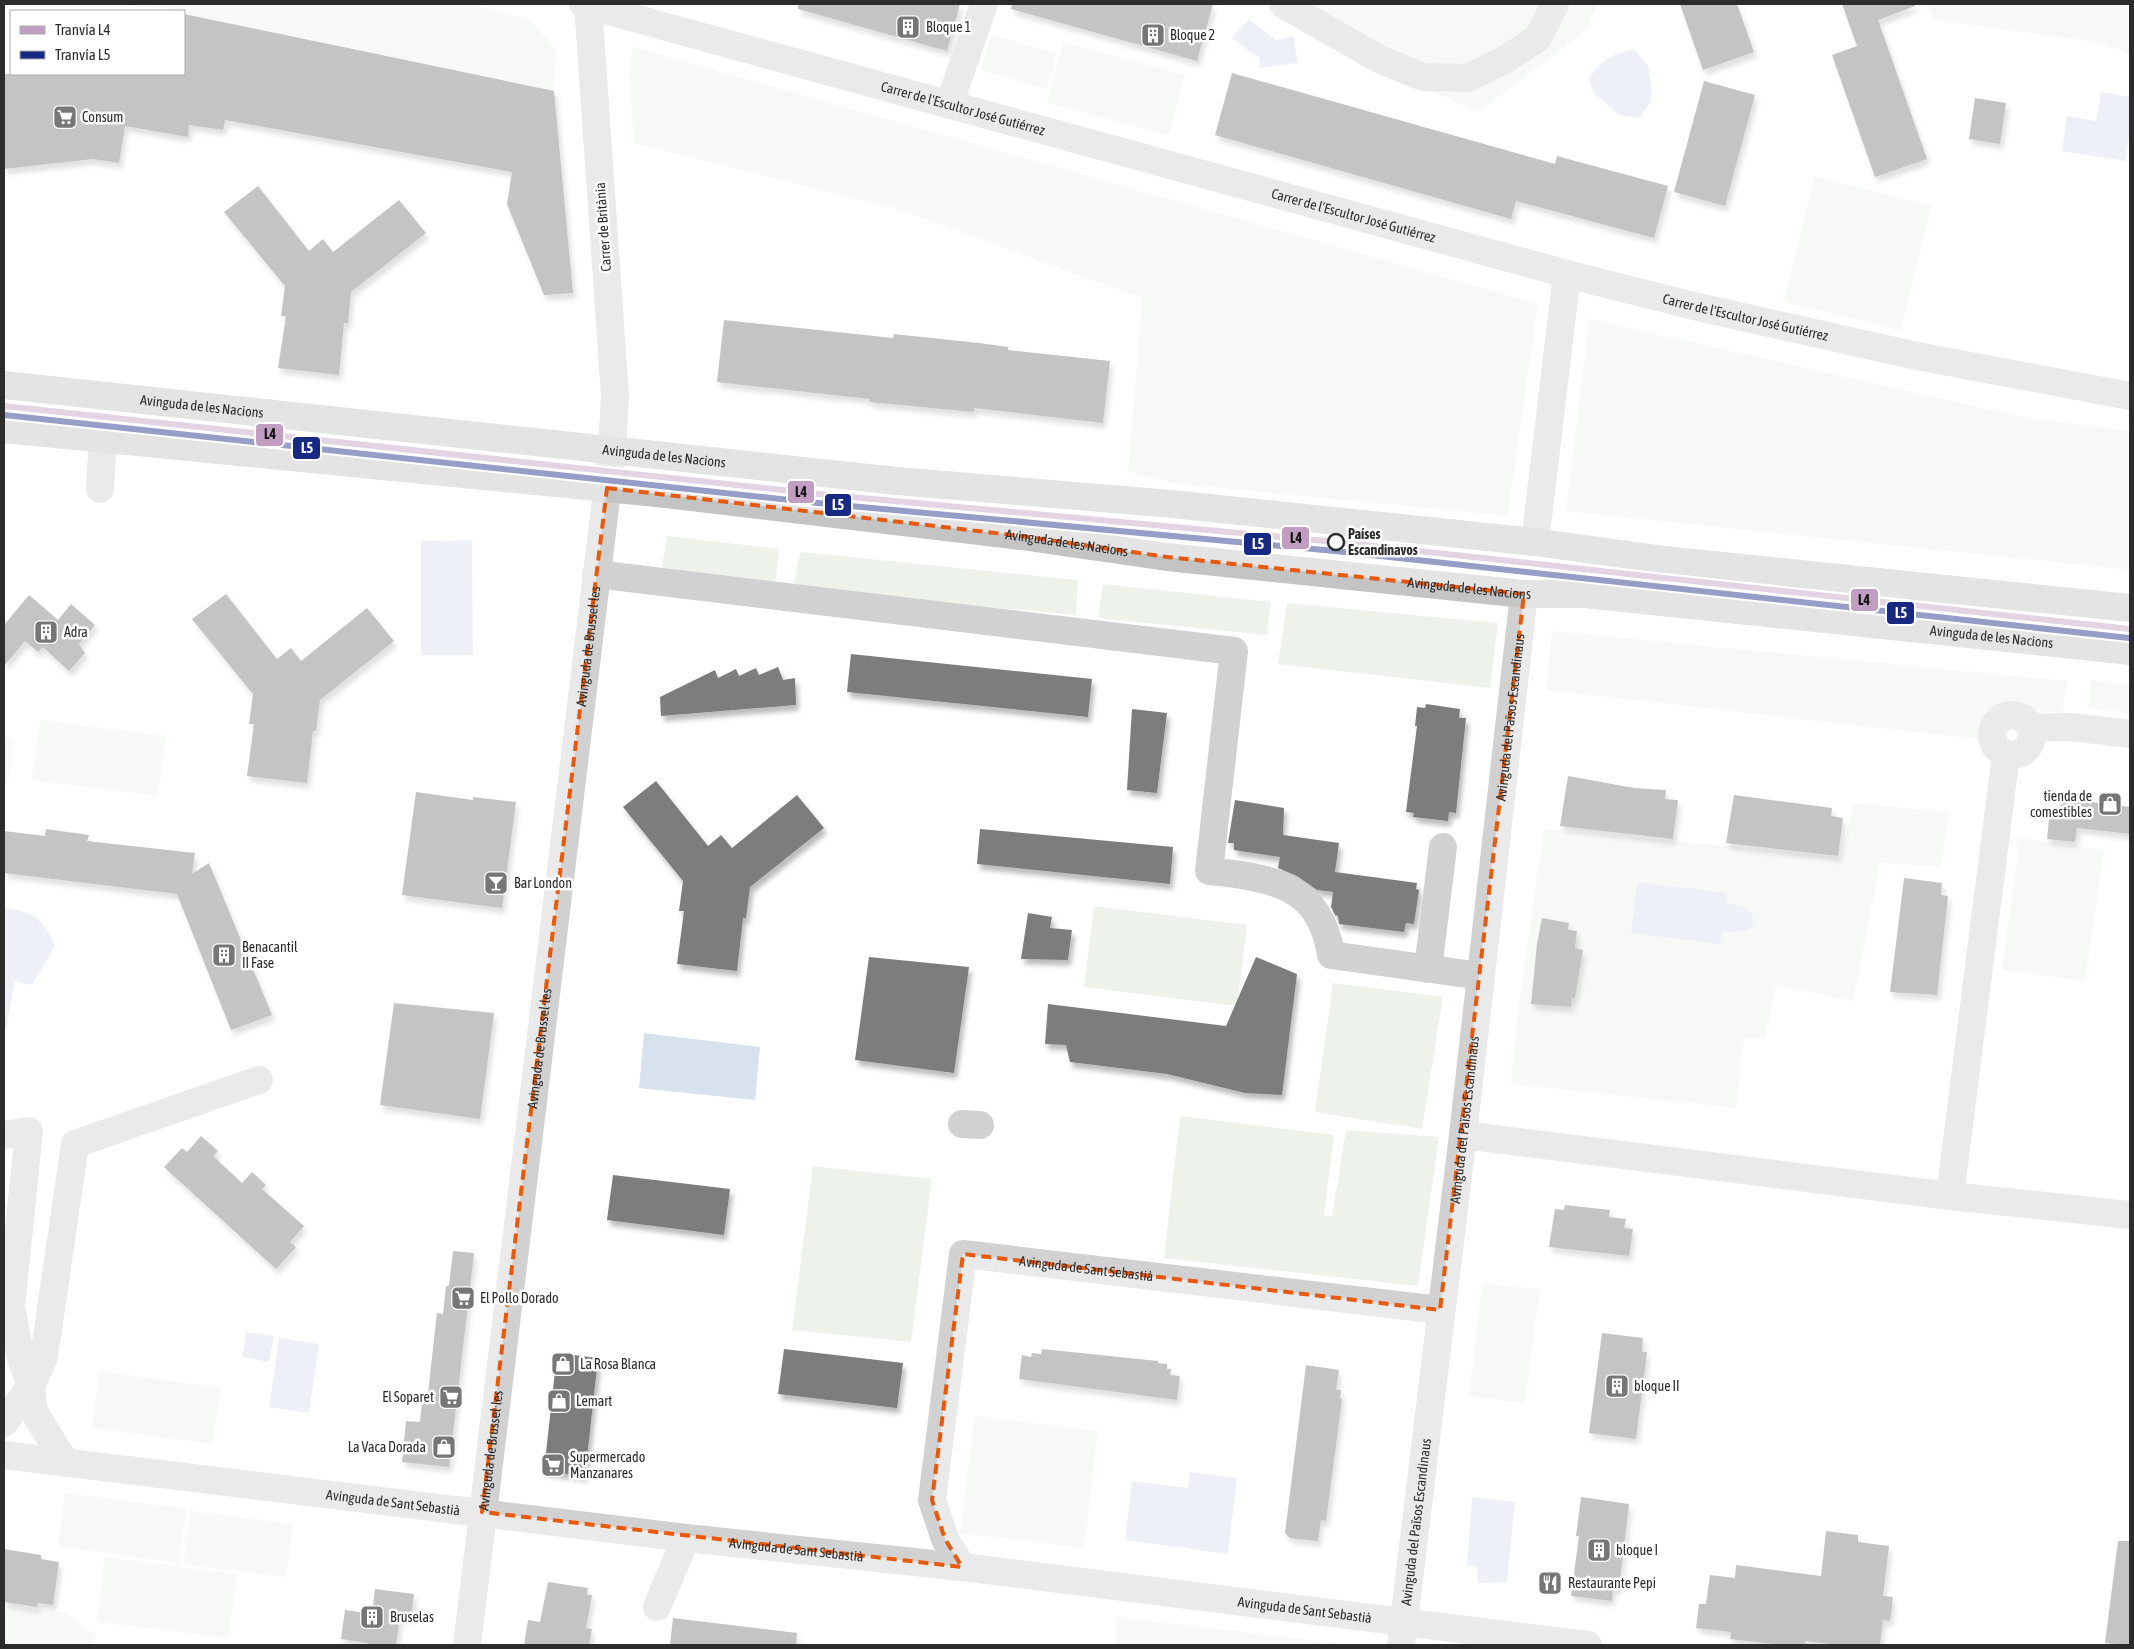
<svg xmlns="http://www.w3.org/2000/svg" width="2134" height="1649" viewBox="0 0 2134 1649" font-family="'Asap Condensed',sans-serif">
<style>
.green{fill:#edf2eb}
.water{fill:#d8e1ee}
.building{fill:#7d7d7d;filter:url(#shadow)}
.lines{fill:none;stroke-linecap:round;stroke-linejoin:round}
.minor{stroke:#d1d1d1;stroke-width:28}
.major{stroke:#c4c4c4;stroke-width:28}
.tram-1-casing{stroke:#fff;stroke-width:10}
.tram-2-casing{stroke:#fff;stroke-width:10}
.tram-1{stroke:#c19dc2;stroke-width:6}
.tram-2{stroke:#172983;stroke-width:6}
.marked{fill:none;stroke:#e8590c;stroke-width:4;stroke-dasharray:10 6;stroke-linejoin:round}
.stop-dot{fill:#fff;stroke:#2c2c2c;stroke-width:2.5}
.labels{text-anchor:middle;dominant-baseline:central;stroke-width:5;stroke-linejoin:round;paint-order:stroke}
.poi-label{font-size:14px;fill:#2c2c2c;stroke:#fff;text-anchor:start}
.street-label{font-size:14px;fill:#2c2c2c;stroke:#fff}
.stop-label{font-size:14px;font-weight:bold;fill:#2c2c2c;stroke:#fff;text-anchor:start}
.line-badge{stroke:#fff;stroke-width:2}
.badge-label{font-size:14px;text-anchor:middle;font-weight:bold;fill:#fff}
.pale-badge-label{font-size:14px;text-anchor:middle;font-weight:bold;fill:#111}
</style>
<defs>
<filter id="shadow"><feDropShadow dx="3" dy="5.5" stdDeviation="2.5" flood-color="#0004"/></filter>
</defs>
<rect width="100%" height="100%" fill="#fff"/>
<g class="green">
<polygon points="113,4 469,4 532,21 556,51 554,91 184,14 184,11"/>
<polygon points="1267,4 1598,4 1585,31 1478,112 1293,26"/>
<polygon points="1927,4 2130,4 2130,55 2104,43 1935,20"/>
<polygon points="991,35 1057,54 1047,89 981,70"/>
<polygon points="1063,42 1185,75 1169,135 1047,103"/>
<polygon points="633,47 1538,304 1508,516 1172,483 1128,472 1142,298 895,208 634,143 629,74"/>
<polygon points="1814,177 1931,206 1901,330 1784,302"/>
<polygon points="1589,319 2022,417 2130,431 2130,570 1566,511"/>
<polygon points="667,536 779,549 775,587 661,573"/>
<polygon points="800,552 1078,580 1076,615 793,589"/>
<polygon points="1103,584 1271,602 1267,635 1098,618"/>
<polygon points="1287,603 1498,623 1490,688 1278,664"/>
<polygon points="1552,631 2067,681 2062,713 2037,711 2010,702 1985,714 1977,739 1546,690"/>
<polygon points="2091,680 2130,685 2130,713 2088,708"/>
<polygon points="40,720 166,736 158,796 32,780"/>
<polygon points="4,737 14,738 8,784 4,784"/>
<polygon points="1854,803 1950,812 1940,867 1880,863 1853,1001 1776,985 1765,1038 1744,1038 1736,1108 1511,1084 1518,1012 1544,829 1840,857"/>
<polygon points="2020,838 2104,850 2085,981 2002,970"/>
<polygon points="1094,906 1247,925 1237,1006 1084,987"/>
<polygon points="1333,983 1443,997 1422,1129 1315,1112"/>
<polygon points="1180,1116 1334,1135 1324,1215 1332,1216 1346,1130 1439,1137 1418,1286 1164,1258"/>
<polygon points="813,1166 932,1179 911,1342 792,1330"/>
<polygon points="1482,1284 1540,1289 1525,1403 1469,1396"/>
<polygon points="99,1371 221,1388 213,1444 92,1428"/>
<polygon points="975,1416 1098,1431 1084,1548 960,1533"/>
<polygon points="65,1493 186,1509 179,1563 58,1546"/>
<polygon points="191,1511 293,1524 286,1577 184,1564"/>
<polygon points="105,1557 237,1574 229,1638 97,1622"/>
<polygon points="4,1606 64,1613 96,1636 94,1645 4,1645"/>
<polygon points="1117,1617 1334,1643 1337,1645 1115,1645"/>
</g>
<g class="water">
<polygon points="1249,19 1276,40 1293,36 1298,63 1259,68 1260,59 1232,38"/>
<path d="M1634,49L1648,65L1651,84V102L1639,118L1619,115L1594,93L1589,79C1600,60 1613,54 1634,49Z"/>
<polygon points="2101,92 2130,97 2130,130 2125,161 2062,151 2067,116 2096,121"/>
<polygon points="472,540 473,655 421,655 421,541"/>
<path d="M1637,882L1727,893L1726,903L1748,908C1765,933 1738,933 1722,931L1720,944L1631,933Z"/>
<path d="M4,908C36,912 42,918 55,946L32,985L15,981L6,1028H4Z"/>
<polygon points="644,1033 760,1047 755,1100 639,1088"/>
<polygon points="246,1332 274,1336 269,1362 242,1357"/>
<polygon points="279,1338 319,1344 309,1413 269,1407"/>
<polygon points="1190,1472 1237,1478 1228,1554 1125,1540 1132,1481 1188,1488"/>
<polygon points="1472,1497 1515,1502 1507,1582 1478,1583 1477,1567 1467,1565"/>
</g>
<g class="building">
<polygon points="798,4 960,4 947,51 798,9"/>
<polygon points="1012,4 1213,4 1197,61 1011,9"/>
<polygon points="1680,4 1737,4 1754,52 1703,70"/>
<polygon points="1842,4 1915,4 1915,6 1878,20 1927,159 1875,177 1832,55 1857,46"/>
<polygon points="184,14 554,91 573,293 544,295 507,204 512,172 225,120 223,130 189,125 188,137 125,126 119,163 93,159 4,169 4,74 184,74"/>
<polygon points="1232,73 1555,164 1557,156 1668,186 1654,238 1516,201 1511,219 1215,135"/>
<polygon points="1704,81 1755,95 1725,206 1674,192"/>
<polygon points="1975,98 2006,103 2000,144 1969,139"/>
<polygon points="258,186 309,251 323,239 333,252 399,200 426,233 351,292 348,323 344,323 339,375 278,368 286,316 281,316 285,286 224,212"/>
<polygon points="724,320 893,338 894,334 979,343 1008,347 1008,350 1110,361 1103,423 974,408 974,412 869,402 870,399 717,382"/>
<polygon points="226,594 277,659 291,648 301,661 367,608 394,641 320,700 316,731 313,731 307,783 247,776 254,724 249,724 253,694 192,619"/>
<polygon points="29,595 58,620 71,604 95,625 79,644 85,653 69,671 43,647 38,652 25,641 4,666 4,625"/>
<polygon points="851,654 1092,679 1088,717 847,692"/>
<polygon points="778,667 783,680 795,678 796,705 661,716 660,697 715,670 718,678 736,669 739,676 756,668 759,675"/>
<polygon points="1426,704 1460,709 1459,718 1466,718 1456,813 1449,812 1448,821 1413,817 1414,813 1406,812 1417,726 1415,726 1417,707 1425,708"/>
<polygon points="1132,709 1167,713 1157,793 1127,790"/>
<polygon points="1568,776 1634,788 1666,790 1665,799 1678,800 1673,839 1560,826"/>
<polygon points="656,781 708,846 721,835 732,848 797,795 824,828 750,887 746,918 743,918 737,971 677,964 684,911 679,911 683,881 623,807"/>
<polygon points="416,792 473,800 473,797 516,802 502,908 402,895"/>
<polygon points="1734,795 1832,808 1831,816 1843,818 1838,856 1726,843"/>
<polygon points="1235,800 1284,808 1283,835 1339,843 1335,872 1417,883 1416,889 1419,890 1414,924 1406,923 1404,932 1339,924 1338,916 1335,915 1331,907 1333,892 1317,890 1297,876 1278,868 1280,857 1234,850 1234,843 1228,843"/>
<polygon points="2076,800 2130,807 2130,834 2077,828 2075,842 2047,839 2049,819 2053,812 2065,802"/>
<polygon points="46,829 89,835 87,841 195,853 192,874 209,863 272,1015 231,1030 177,894 4,873 4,831 45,836"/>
<polygon points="980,829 1173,847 1170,884 977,864"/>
<polygon points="1904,878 1942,883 1941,895 1948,896 1937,995 1890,992"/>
<polygon points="1028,913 1052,917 1050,928 1072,930 1068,960 1021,959"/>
<polygon points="1542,918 1569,923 1568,930 1577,931 1575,948 1583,950 1575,998 1572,998 1571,1007 1531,1004 1537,944"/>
<polygon points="869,957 969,967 954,1073 855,1060"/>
<polygon points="1256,957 1297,974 1282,1095 1245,1093 1167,1074 1070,1062 1066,1045 1045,1044 1048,1004 1226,1026"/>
<polygon points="394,1003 494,1013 480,1119 380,1105"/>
<polygon points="201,1136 218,1151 213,1156 242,1183 252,1172 266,1185 262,1189 304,1226 290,1242 296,1247 276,1269 164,1167 182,1148 187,1152"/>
<polygon points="613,1175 730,1189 724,1235 607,1220"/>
<polygon points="1565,1205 1610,1210 1609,1217 1626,1219 1624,1228 1633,1229 1629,1256 1549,1247 1555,1209 1564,1210"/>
<polygon points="453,1251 474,1253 449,1467 402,1462 406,1421 420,1422 423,1392 428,1393 437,1313 443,1314 446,1286 449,1286"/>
<polygon points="1602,1333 1643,1338 1642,1352 1647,1352 1636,1439 1589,1433"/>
<polygon points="784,1349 903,1363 897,1408 778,1394"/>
<polygon points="1042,1349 1158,1361 1158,1363 1167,1364 1167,1369 1171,1369 1170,1375 1180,1376 1177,1400 1019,1379 1022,1355 1031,1357 1032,1353 1041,1354"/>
<polygon points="557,1353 598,1358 585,1476 544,1471"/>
<polygon points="1306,1365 1339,1370 1336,1390 1341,1390 1340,1399 1342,1399 1326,1521 1321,1520 1318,1541 1290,1538 1285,1533"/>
<polygon points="1581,1497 1629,1504 1619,1589 1613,1588 1612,1601 1571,1596 1579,1536 1576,1536"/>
<polygon points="1826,1531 1858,1535 1858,1542 1889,1546 1883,1596 1893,1597 1890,1621 1883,1620 1880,1645 1838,1645 1805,1641 1805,1645 1781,1645 1730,1639 1731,1632 1696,1628 1699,1604 1706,1604 1710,1575 1735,1578 1736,1565 1821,1576"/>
<polygon points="2118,1541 2130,1541 2130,1645 2105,1643"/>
<polygon points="4,1549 41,1555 41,1559 59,1562 53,1605 38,1603 37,1607 4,1602"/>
<polygon points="548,1582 588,1588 587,1595 592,1595 586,1628 592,1629 589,1645 524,1645 528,1620 540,1622"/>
<polygon points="375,1589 414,1594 411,1618 400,1617 396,1645 368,1645 368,1643 341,1639 345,1610 372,1614"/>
<polygon points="673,1618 797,1633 796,1645 670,1645"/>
</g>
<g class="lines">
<g class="minor">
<path id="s1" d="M583,4L1567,274L1698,307L1917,356L2130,396"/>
<polyline points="1283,4 1379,59 1423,77 1468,78 1508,58 1538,38 1555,4"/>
<polyline points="949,105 984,4"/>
<polyline points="100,489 103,438"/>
<polyline points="1535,542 1567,274"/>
<path d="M596,574L1234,651L1209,871C1270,878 1320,883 1331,955L1481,976"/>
<circle cx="2012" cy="735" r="20"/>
<polyline points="2031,728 2071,727 2130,734"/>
<polyline points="1428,969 1443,847"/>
<polyline points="962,1124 980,1125"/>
<polyline points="4,1135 29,1131 11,1307 4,1301"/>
<polyline points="1463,1135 1950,1196 2130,1215"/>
<polyline points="1950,1196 2006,754"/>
<polyline points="11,1307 21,1358 31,1386 34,1412 65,1462"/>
<polyline points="4,1423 31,1386 44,1357 75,1144 259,1080"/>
<path id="s2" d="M4,1455L686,1538L962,1567L1588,1645"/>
<path id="s3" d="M962,1567L945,1539L932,1500L963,1254L1440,1310"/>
<polyline points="657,1607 686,1538"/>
<path id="s4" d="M467,1645L612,450L615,396L588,4"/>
<path id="s5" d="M1401,1645L1463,1135L1524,594"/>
</g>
<g class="major">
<path id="s6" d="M4,385L897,481L1172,504L1535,542L1665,560L2130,608"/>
<path id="s7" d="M4,429L657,493L1021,536L1167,557L1524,594H1584L2130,651"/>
</g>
<g class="tram-1-casing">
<polyline id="tram-1" points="4,406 819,494 1336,542 2130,629"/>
</g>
<g class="tram-2-casing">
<polyline id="tram-2" points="4,415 818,503 1335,551 2129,638"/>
</g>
<use href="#tram-1" class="tram-1"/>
<use href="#tram-2" class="tram-2"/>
</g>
<path d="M0 0H2134V1649H0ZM607,488L1021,536L1167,557L1524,594L1440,1310L963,1254L932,1500L945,1539L962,1567L482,1512Z" fill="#fff" fill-opacity=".55" fill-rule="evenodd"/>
<path class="marked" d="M607,488L1021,536L1167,557L1524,594L1440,1310L963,1254L932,1500L945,1539L962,1567L482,1512Z"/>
<defs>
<g id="building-square" transform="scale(1.25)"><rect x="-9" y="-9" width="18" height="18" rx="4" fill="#767676" stroke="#fff"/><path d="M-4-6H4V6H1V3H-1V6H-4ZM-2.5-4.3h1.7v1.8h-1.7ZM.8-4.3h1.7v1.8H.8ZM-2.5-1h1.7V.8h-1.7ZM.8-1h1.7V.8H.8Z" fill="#fff"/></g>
<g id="supermarket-square" transform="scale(1.25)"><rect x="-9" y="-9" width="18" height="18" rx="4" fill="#767676" stroke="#fff"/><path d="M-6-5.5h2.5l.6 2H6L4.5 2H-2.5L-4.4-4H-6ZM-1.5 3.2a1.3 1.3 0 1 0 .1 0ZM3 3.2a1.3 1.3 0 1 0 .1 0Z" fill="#fff"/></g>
<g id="shop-square" transform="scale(1.25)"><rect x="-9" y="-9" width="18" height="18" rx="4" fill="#767676" stroke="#fff"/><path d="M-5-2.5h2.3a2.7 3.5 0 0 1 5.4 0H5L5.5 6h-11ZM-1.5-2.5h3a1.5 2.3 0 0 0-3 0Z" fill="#fff"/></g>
<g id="bar-square" transform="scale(1.25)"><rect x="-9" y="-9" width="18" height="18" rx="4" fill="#767676" stroke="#fff"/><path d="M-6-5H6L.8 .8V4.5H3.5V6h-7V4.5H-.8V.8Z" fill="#fff"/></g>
<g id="restaurant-square" transform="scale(1.25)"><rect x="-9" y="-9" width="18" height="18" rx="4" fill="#767676" stroke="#fff"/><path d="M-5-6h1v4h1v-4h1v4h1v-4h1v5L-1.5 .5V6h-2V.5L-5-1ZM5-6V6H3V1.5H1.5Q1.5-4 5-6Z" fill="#fff"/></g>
</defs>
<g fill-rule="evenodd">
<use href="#building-square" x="908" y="27"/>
<use href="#building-square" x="1153" y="35"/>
<use href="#supermarket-square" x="65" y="117"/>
<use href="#building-square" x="46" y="632"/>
<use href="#shop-square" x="2110" y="804"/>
<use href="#bar-square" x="496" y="883"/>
<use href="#building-square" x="224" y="955"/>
<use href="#supermarket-square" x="463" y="1298"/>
<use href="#shop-square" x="563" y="1364"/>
<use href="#building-square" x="1617" y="1386"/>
<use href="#supermarket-square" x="451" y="1397"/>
<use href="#shop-square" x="559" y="1401"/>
<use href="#shop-square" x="444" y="1447"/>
<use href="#supermarket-square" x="553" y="1465"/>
<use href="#building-square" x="1599" y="1550"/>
<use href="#restaurant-square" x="1550" y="1583"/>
<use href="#building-square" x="372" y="1617"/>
</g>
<circle class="stop-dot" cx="1336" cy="542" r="8"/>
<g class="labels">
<g class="poi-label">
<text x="926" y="27">Bloque 1</text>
<text x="1170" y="35">Bloque 2</text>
<text x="82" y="117">Consum</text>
<text x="64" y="632">Adra</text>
<text x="2092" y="796" text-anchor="end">tienda de<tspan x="2092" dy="16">comestibles</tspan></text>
<text x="514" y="883">Bar London</text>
<text x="242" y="947">Benacantil<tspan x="242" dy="16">II Fase</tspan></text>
<text x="480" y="1298">El Pollo Dorado</text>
<text x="580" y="1364">La Rosa Blanca</text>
<text x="1634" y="1386">bloque II</text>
<text x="434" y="1397" text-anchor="end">El Soparet</text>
<text x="576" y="1401">Lemart</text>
<text x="426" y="1447" text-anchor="end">La Vaca Dorada</text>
<text x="570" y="1457">Supermercado<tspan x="570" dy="16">Manzanares</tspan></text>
<text x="1616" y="1550">bloque I</text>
<text x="1568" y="1583">Restaurante Pepi</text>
<text x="390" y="1617">Bruselas</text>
</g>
<g class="street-label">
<text stroke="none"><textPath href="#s1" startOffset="394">Carrer de l'Escultor José Gutiérrez</textPath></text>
<text stroke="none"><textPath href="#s1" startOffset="799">Carrer de l'Escultor José Gutiérrez</textPath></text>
<text transform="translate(603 227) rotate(-94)">Carrer de Britània</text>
<text stroke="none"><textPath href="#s1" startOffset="1204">Carrer de l'Escultor José Gutiérrez</textPath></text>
<text stroke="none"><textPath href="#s6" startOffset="199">Avinguda de les Nacions</textPath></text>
<text stroke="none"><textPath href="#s6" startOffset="664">Avinguda de les Nacions</textPath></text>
<text stroke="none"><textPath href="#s7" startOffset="1069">Avinguda de les Nacions</textPath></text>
<text stroke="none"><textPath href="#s7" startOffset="1474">Avinguda de les Nacions</textPath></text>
<text stroke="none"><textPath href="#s7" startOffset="1999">Avinguda de les Nacions</textPath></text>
<text stroke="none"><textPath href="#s4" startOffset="1006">Avinguda de Brussel·les</textPath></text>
<text stroke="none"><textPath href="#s5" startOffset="934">Avinguda del Països Escandinaus</textPath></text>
<text stroke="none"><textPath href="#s4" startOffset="601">Avinguda de Brussel·les</textPath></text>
<text stroke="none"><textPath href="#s5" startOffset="529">Avinguda del Països Escandinaus</textPath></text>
<text stroke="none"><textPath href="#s3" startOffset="446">Avinguda de Sant Sebastià</textPath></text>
<text stroke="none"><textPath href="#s4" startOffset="196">Avinguda de Brussel·les</textPath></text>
<text stroke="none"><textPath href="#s2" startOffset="392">Avinguda de Sant Sebastià</textPath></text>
<text stroke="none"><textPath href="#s5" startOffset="124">Avinguda del Països Escandinaus</textPath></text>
<text stroke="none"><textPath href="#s2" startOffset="798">Avinguda de Sant Sebastià</textPath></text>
<text stroke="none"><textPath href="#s2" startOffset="1310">Avinguda de Sant Sebastià</textPath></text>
</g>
<g class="stop-label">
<text x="1348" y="534">Países<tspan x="1348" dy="16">Escandinavos</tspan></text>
</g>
</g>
<g class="line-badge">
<rect x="255" y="423" width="29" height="24" rx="5" fill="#c19dc2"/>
<rect x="292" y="436" width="29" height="24" rx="5" fill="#172983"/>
<rect x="787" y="480" width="28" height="24" rx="5" fill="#c19dc2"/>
<rect x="824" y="493" width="28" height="24" rx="5" fill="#172983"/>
<rect x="1281" y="526" width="29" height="24" rx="5" fill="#c19dc2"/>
<rect x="1243" y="532" width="29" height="24" rx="5" fill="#172983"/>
<rect x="1850" y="588" width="29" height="24" rx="5" fill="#c19dc2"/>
<rect x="1886" y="601" width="29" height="24" rx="5" fill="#172983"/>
</g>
<g class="badge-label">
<text x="307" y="453">L5</text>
<text x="838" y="510">L5</text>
<text x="1258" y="549">L5</text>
<text x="1901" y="618">L5</text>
</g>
<g class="pale-badge-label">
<text x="270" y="439">L4</text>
<text x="801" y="497">L4</text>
<text x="1296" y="543">L4</text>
<text x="1864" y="605">L4</text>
</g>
<rect width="2134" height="1649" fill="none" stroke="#2c2c2c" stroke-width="10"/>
<rect x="10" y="10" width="175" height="65" fill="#ffffff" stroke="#ababab"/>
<rect x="20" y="26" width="25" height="8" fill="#c19dc2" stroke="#ababab"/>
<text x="55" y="35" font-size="15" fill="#2c2c2c">Tranvía L4</text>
<rect x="20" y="51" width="25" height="8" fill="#172983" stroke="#ababab"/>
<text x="55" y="60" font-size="15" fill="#2c2c2c">Tranvía L5</text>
</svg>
